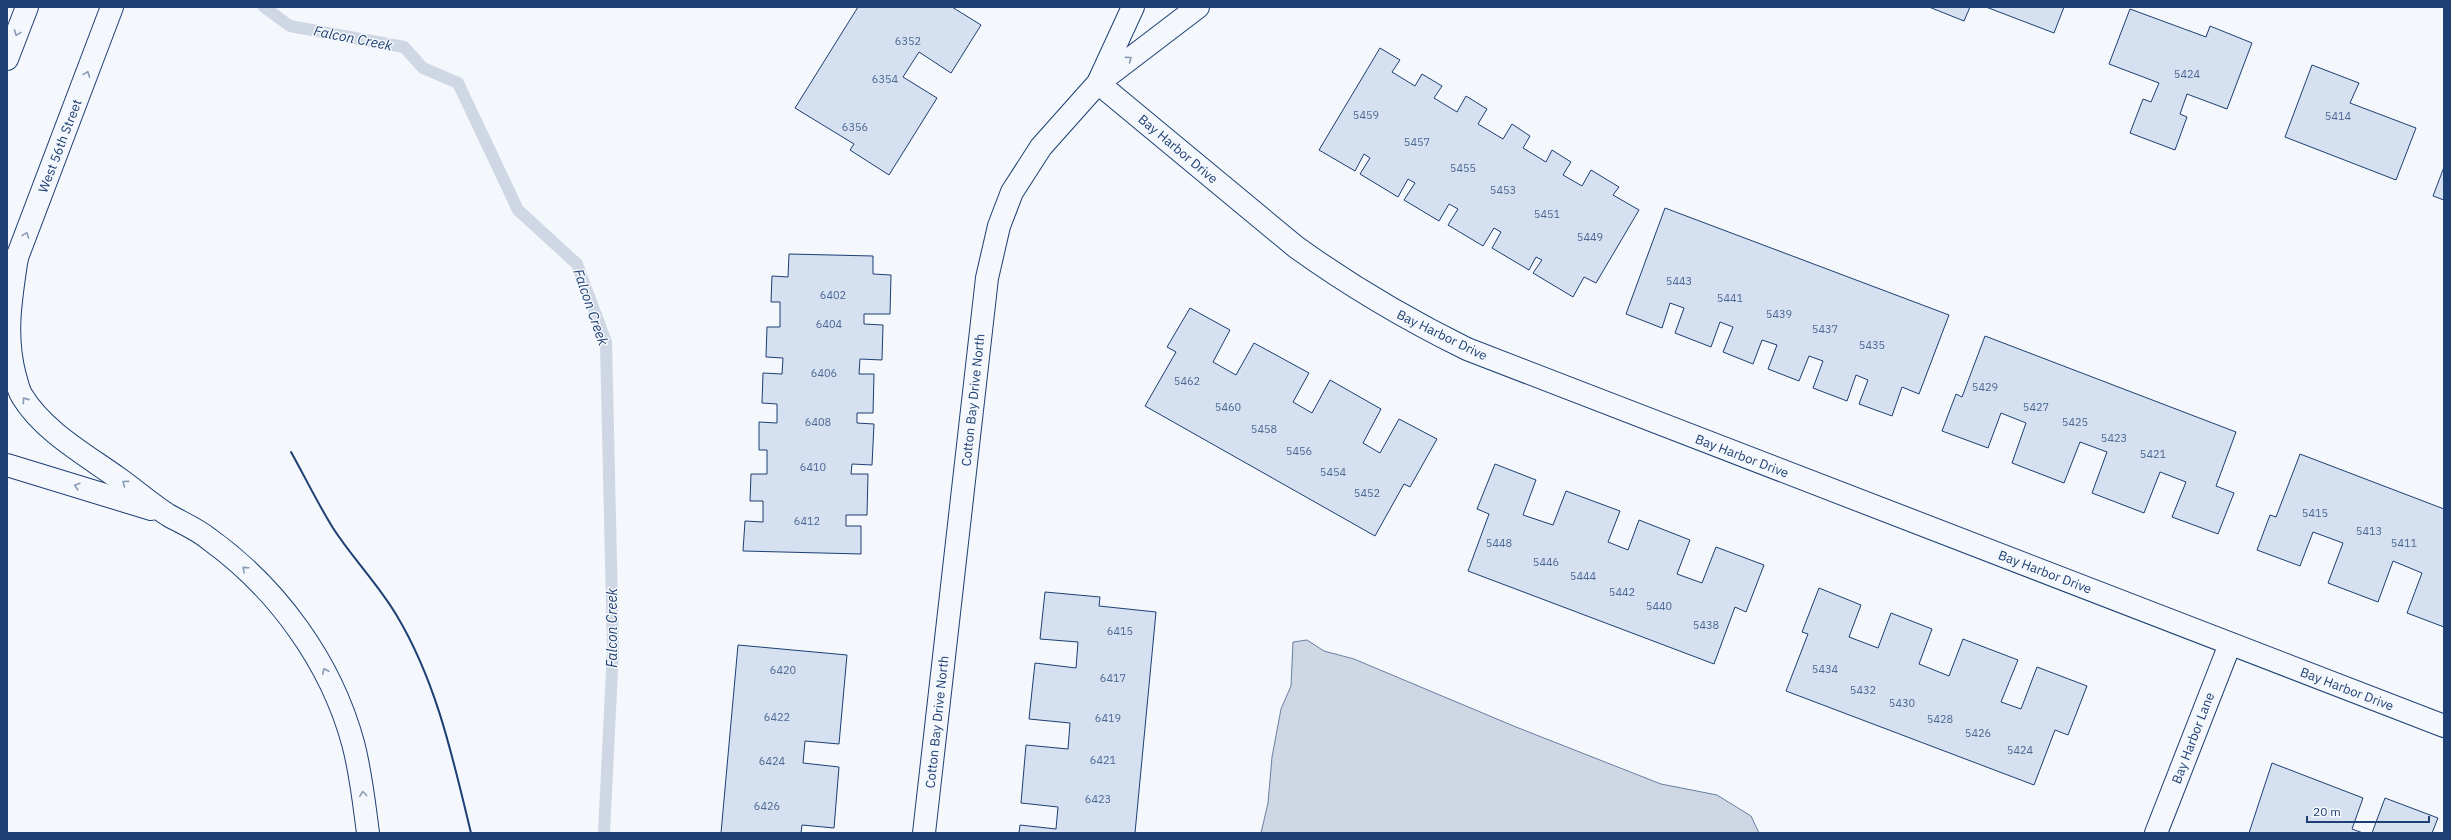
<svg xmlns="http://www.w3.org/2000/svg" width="2451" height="840" viewBox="0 0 2451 840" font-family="'IBM Plex Sans',sans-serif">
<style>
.water{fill:#cfd7e4;stroke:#687fa3}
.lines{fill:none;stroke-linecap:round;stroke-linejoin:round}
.stream{stroke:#cfd7e4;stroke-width:12}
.building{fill:#d5e0f0;stroke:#1d3f73}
.minor-casing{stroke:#1d3f73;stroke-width:24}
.primary-casing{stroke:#1d3f73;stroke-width:24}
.motorway-casing{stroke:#1d3f73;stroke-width:24}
.minor{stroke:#f4f7fb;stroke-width:22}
.primary{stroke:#f4f7fb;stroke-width:22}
.motorway{stroke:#f4f7fb;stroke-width:22}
.wall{stroke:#1d3f73;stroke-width:2}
.oneway{stroke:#889bb7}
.labels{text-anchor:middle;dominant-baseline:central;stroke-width:3;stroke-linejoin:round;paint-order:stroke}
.number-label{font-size:11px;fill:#4b6792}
.street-label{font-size:13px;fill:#1d3f73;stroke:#f4f7fb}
.water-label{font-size:14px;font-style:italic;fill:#1d3f73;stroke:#f4f7fb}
</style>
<rect width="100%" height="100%" fill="#f4f7fb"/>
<polygon class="water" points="1307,640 1324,651 1354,659 1516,727 1661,784 1717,795 1751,816 1759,833 1261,833 1268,803 1272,757 1281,709 1291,686 1293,642"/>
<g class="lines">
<polyline class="stream" points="264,7 290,26 404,47 423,68 458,83 518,210 577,264 606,342 613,650 604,833"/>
</g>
<g class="building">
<polygon points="858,7 952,7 981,25 951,73 919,52 903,77 937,98 889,175 850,150 854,144 795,108"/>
<polygon points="1929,7 1970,7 1964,21"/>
<polygon points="1986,7 2064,7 2054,33"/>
<polygon points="2130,9 2206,37 2210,26 2252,43 2227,109 2187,94 2180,114 2187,117 2175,150 2130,133 2143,99 2151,102 2159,83 2109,64"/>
<polygon points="1380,48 1400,60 1392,72 1415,86 1422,74 1442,86 1434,98 1457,112 1466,96 1487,109 1478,124 1503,139 1512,124 1530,136 1523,148 1546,162 1552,150 1571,162 1563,175 1582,186 1591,170 1619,187 1613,195 1639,210 1596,283 1584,277 1573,297 1533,273 1542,260 1536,257 1529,270 1492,248 1501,232 1494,228 1483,246 1448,225 1458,209 1449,204 1439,221 1404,200 1415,183 1408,179 1398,197 1360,174 1370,158 1364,154 1355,171 1319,150"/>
<polygon points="2312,65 2359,83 2350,103 2416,128 2396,180 2285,137"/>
<polygon points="2444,167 2444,200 2433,196"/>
<polygon points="1665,208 1949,315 1919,394 1902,387 1892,416 1859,404 1868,380 1856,375 1847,401 1813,388 1823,361 1809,356 1799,381 1768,369 1777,345 1762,340 1753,364 1723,352 1733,327 1720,322 1711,347 1675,333 1684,308 1670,303 1662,328 1626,314"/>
<polygon points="789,254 873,256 873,274 891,275 890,314 864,314 864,324 883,325 882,360 860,359 859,374 874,374 873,413 857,413 857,423 874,424 872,465 852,464 851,474 868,474 867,515 846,515 846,526 861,526 861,554 743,551 745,521 763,522 763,501 750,501 751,474 767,474 767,450 759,450 759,422 777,423 777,404 762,403 763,373 782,374 783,358 766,357 767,327 780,327 780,302 771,302 772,276 788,277"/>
<polygon points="1190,308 1230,330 1213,362 1236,375 1254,343 1309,373 1293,402 1312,413 1330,380 1381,409 1363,443 1380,453 1399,419 1437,439 1410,487 1404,484 1375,536 1145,406 1176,352 1167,347"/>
<polygon points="1985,336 2236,432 2216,486 2234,493 2218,534 2172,517 2186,482 2160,472 2144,513 2092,493 2107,452 2080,442 2064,483 2012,463 2026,423 2001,413 1988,448 1942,431 1956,394 1962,397"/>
<polygon points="2300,454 2444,509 2444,627 2407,613 2422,573 2393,561 2378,602 2328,583 2343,543 2313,532 2300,566 2257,550 2270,515 2276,517"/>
<polygon points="1495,464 1536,480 1523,515 1553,525 1566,491 1620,511 1608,542 1628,550 1639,520 1690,540 1677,574 1702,583 1716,547 1764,565 1746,612 1735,607 1714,664 1468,571 1489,514 1477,509"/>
<polygon points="1819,588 1861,605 1849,637 1878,648 1891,613 1932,629 1919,664 1949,676 1963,639 2018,660 2001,702 2021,709 2037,667 2087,686 2068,735 2055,730 2034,785 1786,691 1808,634 1802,632"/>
<polygon points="1045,592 1100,597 1099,606 1156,612 1135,833 1019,833 1020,825 1056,829 1058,807 1021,803 1026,745 1068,749 1070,723 1029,719 1035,663 1076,668 1078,642 1040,639"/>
<polygon points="738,645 847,655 839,744 805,741 803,763 839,767 834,828 802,825 801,833 721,833"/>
<polygon points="2272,763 2363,798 2352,829 2363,833 2249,833"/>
<polygon points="2385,798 2438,818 2432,833 2372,833"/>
</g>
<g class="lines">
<g class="minor-casing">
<g id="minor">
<polyline points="1101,81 1198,7"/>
<path d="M1098,83L1296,247C1353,288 1404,318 1467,349L2444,726"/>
<polyline points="924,833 987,278 999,226 1012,192 1041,147 1098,83 1133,7"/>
<polyline points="2156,833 2230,644"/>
</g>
</g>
<g class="primary-casing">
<g id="primary">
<polyline points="7,59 27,7"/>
<polyline points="10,276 112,7"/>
</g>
</g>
<g class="motorway-casing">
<g id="motorway">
<path d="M17,257C11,297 4,335 15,376C17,382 18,390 22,396C43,431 86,455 118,478C135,490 151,504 168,515C182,523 197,529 209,539C277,588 331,662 353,743C361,773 364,803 368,833"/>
<polyline points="7,465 151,509"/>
</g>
</g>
<use href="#minor" class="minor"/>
<use href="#primary" class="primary"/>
<use href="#motorway" class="motorway"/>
<path class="wall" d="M291,452C305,477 318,504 333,528C353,559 379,585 397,616C437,683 453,759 471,833"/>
</g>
<defs><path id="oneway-chevron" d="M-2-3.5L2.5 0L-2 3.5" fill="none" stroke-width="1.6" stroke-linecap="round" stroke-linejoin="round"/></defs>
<g class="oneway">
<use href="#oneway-chevron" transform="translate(17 33) rotate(111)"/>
<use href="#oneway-chevron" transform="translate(1129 59) rotate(-37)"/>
<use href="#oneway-chevron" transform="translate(87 74) rotate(-69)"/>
<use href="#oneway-chevron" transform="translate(26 235) rotate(-69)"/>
<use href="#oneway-chevron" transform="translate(25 400) rotate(-125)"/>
<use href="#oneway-chevron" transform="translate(125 483) rotate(-144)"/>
<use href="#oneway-chevron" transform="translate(77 486) rotate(-163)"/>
<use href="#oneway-chevron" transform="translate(245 569) rotate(-138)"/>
<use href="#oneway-chevron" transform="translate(325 671) rotate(-115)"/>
<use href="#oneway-chevron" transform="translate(363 794) rotate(-97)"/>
</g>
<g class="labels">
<g class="number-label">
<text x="908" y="41">6352</text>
<text x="2187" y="74">5424</text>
<text x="885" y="79">6354</text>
<text x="1366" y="115">5459</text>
<text x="2338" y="116">5414</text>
<text x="855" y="127">6356</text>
<text x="1417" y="142">5457</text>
<text x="1463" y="168">5455</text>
<text x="1503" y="190">5453</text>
<text x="1547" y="214">5451</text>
<text x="1590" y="237">5449</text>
<text x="1679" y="281">5443</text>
<text x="833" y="295">6402</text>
<text x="1730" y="298">5441</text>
<text x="1779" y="314">5439</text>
<text x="829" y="324">6404</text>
<text x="1825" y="329">5437</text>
<text x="1872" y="345">5435</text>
<text x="824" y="373">6406</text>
<text x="1187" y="381">5462</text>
<text x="1985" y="387">5429</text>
<text x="1228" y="407">5460</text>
<text x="2036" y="407">5427</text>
<text x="818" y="422">6408</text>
<text x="2075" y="422">5425</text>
<text x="1264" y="429">5458</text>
<text x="2114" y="438">5423</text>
<text x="1299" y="451">5456</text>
<text x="2153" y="454">5421</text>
<text x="813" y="467">6410</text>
<text x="1333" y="472">5454</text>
<text x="1367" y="493">5452</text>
<text x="2315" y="513">5415</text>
<text x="807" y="521">6412</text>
<text x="2369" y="531">5413</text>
<text x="1499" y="543">5448</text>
<text x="2404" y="543">5411</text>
<text x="1546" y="562">5446</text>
<text x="1583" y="576">5444</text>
<text x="1622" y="592">5442</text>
<text x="1659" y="606">5440</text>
<text x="1706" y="625">5438</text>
<text x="1120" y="631">6415</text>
<text x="1825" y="669">5434</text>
<text x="783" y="670">6420</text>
<text x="1113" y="678">6417</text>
<text x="1863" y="690">5432</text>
<text x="1902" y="703">5430</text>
<text x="777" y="717">6422</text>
<text x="1108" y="718">6419</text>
<text x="1940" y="719">5428</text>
<text x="1978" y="733">5426</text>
<text x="2020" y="750">5424</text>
<text x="1103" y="760">6421</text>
<text x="772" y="761">6424</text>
<text x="1098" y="799">6423</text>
<text x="767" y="806">6426</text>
</g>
<g class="street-label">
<text transform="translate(60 146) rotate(-69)">West 56th Street</text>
<text transform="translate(1178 149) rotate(40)">Bay Harbor Drive</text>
<text transform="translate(1442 335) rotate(26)">Bay Harbor Drive</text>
<text transform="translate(973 400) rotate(-84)">Cotton Bay Drive North</text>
<text transform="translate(1742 456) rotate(21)">Bay Harbor Drive</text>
<text transform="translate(2045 572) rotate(21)">Bay Harbor Drive</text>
<text transform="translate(2347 689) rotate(21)">Bay Harbor Drive</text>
<text transform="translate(937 722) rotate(-84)">Cotton Bay Drive North</text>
<text transform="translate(2193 738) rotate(-69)">Bay Harbor Lane</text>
</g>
<g class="water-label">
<text transform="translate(353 38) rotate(11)">Falcon Creek</text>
<text transform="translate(591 307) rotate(71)">Falcon Creek</text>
<text transform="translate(612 628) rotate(-90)">Falcon Creek</text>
</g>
</g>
<rect width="2451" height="840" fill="none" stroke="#1d3f73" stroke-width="16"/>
<path d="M2307 816v6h122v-6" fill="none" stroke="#1d3f73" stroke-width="2"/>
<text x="2313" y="816" font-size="12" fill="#1d3f73" stroke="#f4f7fb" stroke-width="3" paint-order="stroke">20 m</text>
</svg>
